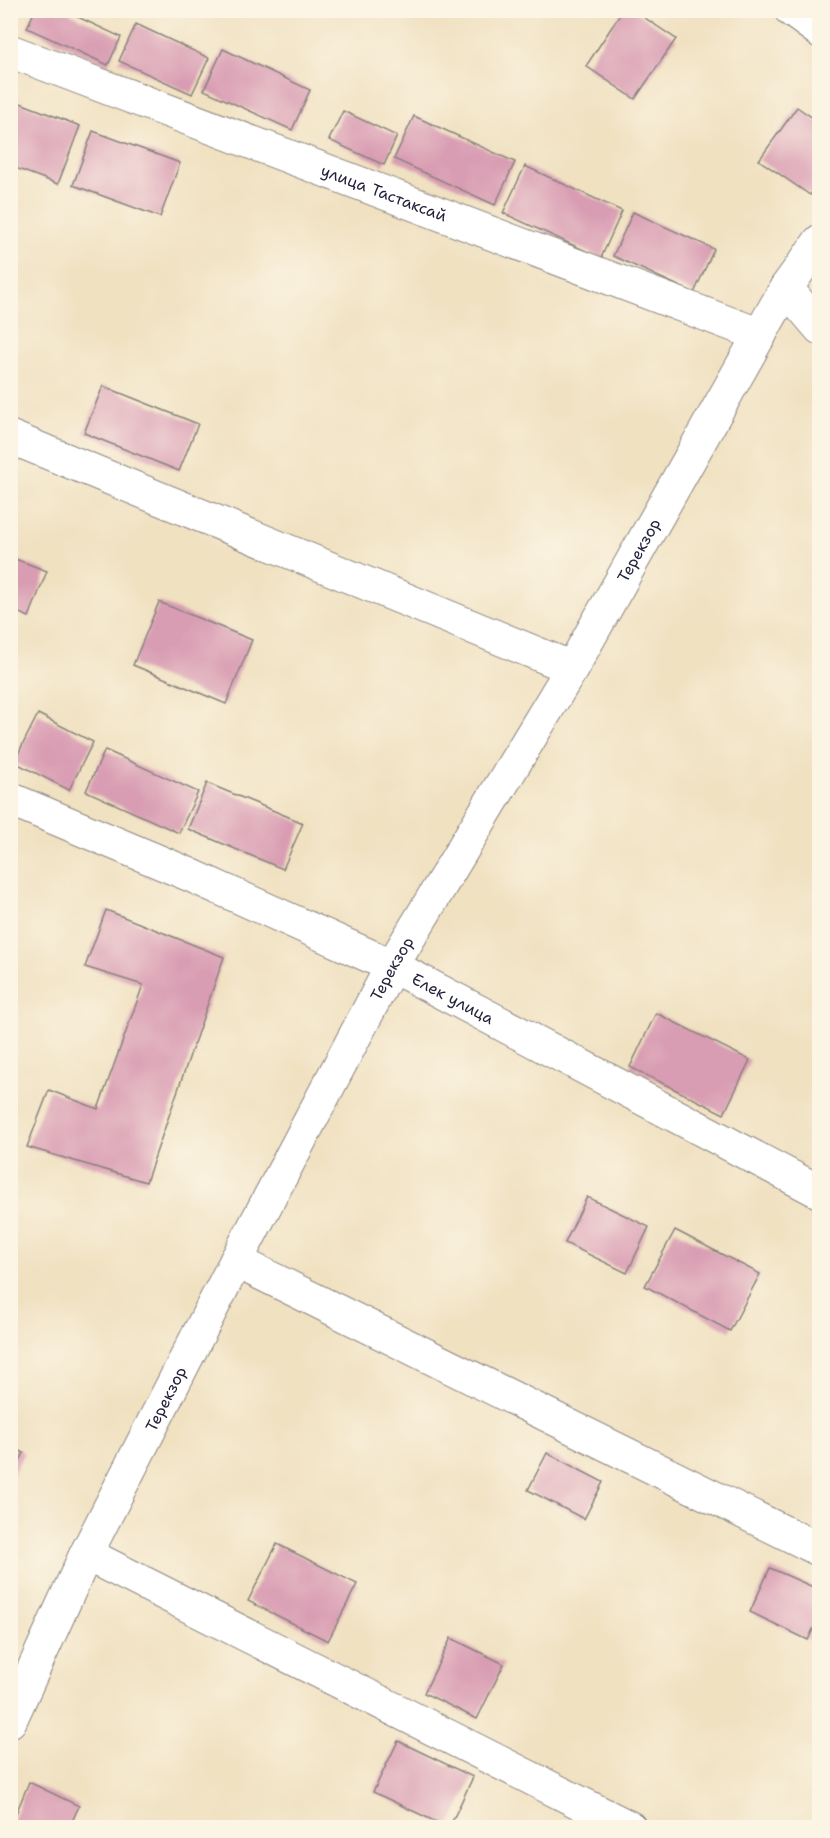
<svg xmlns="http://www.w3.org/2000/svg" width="830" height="1838" viewBox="0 0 830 1838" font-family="'Shantell Sans',sans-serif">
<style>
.building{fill:#d99db3}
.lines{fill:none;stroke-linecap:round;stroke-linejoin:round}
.minor-casing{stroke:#89827e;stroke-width:35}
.minor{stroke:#fff;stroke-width:33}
.labels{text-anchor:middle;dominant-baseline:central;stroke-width:4.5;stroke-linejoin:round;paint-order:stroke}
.street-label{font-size:16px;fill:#22223b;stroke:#fcf5e5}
</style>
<rect width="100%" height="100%" fill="#fcf5e5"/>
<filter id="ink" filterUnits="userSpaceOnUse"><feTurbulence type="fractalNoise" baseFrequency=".0167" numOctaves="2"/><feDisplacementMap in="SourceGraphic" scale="12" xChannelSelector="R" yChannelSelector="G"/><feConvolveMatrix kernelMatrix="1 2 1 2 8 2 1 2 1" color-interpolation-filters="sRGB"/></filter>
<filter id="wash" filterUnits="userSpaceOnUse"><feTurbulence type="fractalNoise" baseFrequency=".008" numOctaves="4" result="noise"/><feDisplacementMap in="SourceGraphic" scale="24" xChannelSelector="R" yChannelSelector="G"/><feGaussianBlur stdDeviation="1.35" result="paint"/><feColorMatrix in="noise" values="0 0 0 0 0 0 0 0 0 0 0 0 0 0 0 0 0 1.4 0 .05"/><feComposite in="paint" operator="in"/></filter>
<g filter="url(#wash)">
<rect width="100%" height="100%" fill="#f0e1c1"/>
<g id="blocks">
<g class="building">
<polygon points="35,10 63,10 121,37 108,65 27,28"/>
<polygon points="623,10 633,10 676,39 635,99 586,66"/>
<polygon points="136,24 209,58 192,94 119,61"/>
<polygon points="223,49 310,90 292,130 204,90"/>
<polygon points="10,99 80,126 58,184 10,166"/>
<polygon points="797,107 820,123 820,182 810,195 759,160"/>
<polygon points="343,111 397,136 384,165 329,140"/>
<polygon points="414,116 515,162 495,205 394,159"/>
<polygon points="93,131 180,163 160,217 73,185"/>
<polygon points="525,166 622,211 601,258 503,213"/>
<polygon points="633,212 714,249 694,293 613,256"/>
<polygon points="103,386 198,424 179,471 84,433"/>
<polygon points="10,557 47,571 29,617 10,609"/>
<polygon points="159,602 252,640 226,704 133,665"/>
<polygon points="38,714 93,742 69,790 14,762"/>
<polygon points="105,750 198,792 179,833 86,791"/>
<polygon points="207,783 303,823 283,869 188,829"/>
<polygon points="106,910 224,957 146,1182 27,1147 49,1090 98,1109 143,985 85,967"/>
<polygon points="656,1013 750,1060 724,1114 630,1067"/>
<polygon points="587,1197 649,1227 627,1273 565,1243"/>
<polygon points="675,1230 760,1274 730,1331 645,1286"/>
<polygon points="10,1445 24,1453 10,1479"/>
<polygon points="547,1453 603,1482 584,1519 528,1490"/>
<polygon points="277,1544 357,1584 328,1641 248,1601"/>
<polygon points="770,1568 820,1590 820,1614 808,1640 750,1612"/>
<polygon points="451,1638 504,1664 477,1719 424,1693"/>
<polygon points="398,1741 473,1777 449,1828 373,1792"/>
<polygon points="29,1782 79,1806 69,1828 10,1828"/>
</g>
</g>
</g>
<g filter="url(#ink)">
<use href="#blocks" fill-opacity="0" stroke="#89827e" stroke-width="1.5"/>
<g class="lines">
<g class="minor-casing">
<g id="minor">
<polyline points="791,10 820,31"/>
<path id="s1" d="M10,51L760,335"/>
<polyline points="786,288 820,328"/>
<polyline points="10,437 572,668"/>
<path id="s2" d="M10,799L188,874L392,966L820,1192"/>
<polyline points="236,1261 820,1550"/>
<polyline points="86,1554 630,1828"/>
<path id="s3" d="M10,1721L86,1554L236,1261L392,966L572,668L786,288L820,241"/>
</g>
</g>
<use href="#minor" class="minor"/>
</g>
</g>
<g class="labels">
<g class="street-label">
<text stroke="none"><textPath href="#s1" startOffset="400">улица Тастаксай</textPath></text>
<text stroke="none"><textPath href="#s3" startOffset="1330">Терекзор</textPath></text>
<text stroke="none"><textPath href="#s3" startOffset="844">Терекзор</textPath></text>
<text stroke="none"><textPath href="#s2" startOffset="486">Елек улица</textPath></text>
<text stroke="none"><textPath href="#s3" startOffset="358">Терекзор</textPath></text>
</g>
</g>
<rect width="830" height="1838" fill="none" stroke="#fcf5e5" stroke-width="36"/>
</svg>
